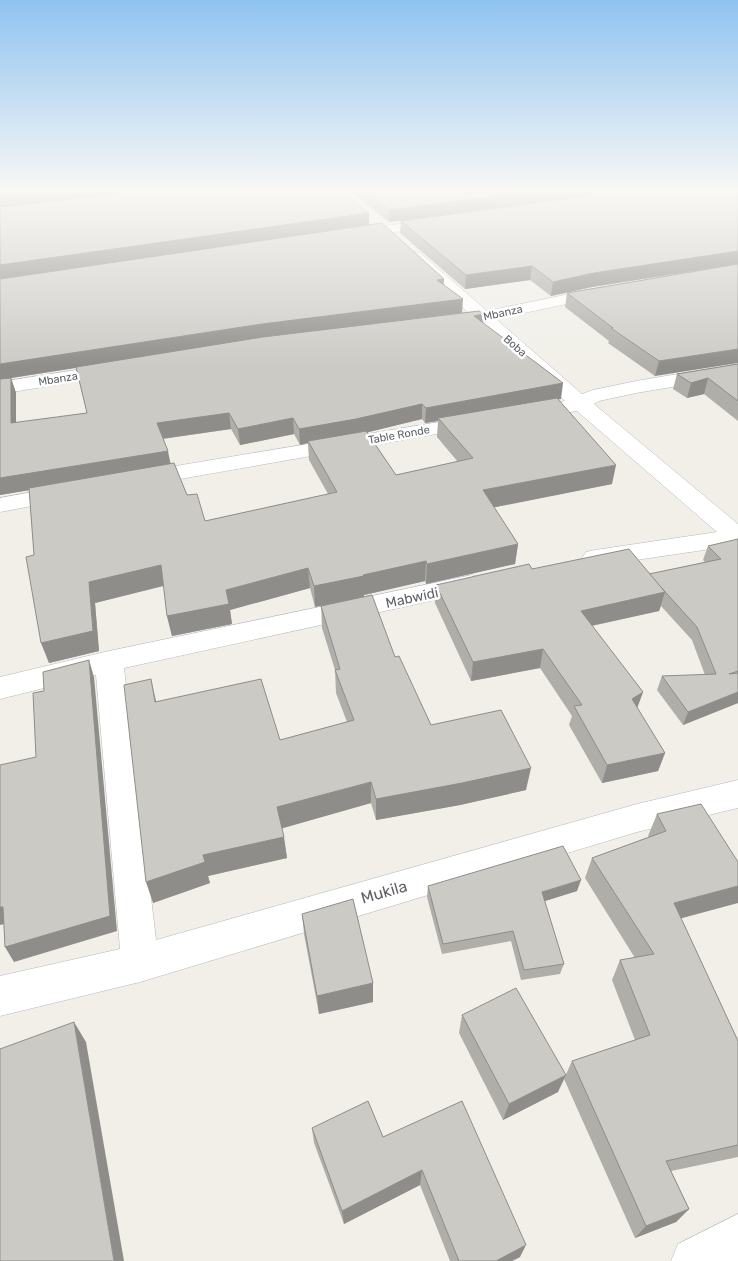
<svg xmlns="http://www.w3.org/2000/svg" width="738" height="1261" viewBox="0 0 738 1261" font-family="Rubik,sans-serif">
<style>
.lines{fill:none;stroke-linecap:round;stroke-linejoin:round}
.minor-casing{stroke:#b5b8bc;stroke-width:1}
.minor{fill:#fff;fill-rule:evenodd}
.wall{fill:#afaea9;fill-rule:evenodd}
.shaded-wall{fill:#8f8d8a}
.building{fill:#cccac5;stroke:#8f8d8a}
.labels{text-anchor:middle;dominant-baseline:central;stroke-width:5;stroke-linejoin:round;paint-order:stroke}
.far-street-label{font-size:11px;fill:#5f6368;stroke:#fff}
.street-label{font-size:14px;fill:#5f6368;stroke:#fff}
.near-street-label{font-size:16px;fill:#5f6368;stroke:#fff}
</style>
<rect width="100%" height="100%" fill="#f1efe8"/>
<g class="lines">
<g class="minor-casing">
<g id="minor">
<polygon points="436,218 441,219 443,222 441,225 353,239 348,238 346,235 348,232 353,231"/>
<polygon points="416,252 421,254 487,311 603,287 609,289 611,292 609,295 496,319 582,394 593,390 636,381 738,364 738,376 636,393 599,401 594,404 738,524 738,545 595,566 586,564 582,558 586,552 595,550 717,532 577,411 527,419 520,417 517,413 520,409 565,401 480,323 447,328 441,327 438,323 441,319 470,314 411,260 408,257 411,254"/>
<polygon points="115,364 122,366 124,370 122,374 0,394 0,382"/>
<polygon points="475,416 482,418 485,422 482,426 140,486 132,484 129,479 132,474 140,472"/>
<polygon points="66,486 74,488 77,493 74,498 0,512 0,498"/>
<polygon points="472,575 481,578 485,584 481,590 124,668 156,940 637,804 738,780 738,808 637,832 140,982 0,1016 0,976 120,949 96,675 0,699 0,677 109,651"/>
<polygon points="738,1214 738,1261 671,1261 678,1244"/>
</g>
</g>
<use href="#minor" class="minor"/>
</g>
<g class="wall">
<path d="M0,192L369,225L444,284L462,313L484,314L483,323L561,399H558L612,484L494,507L518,544L515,564L426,584L425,581L364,595V597L315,607L310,588L230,610L232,624L172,636L167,616L164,586L95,603L99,651L49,663L34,555L29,490L0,495ZM76,368L87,413L16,423V393L11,378ZM422,419L425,423L438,421L437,437L458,462L396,475L367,432ZM231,429L240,445L294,434L300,445L308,443L309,460L328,494L205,521L187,495L171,464L163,439Z"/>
<polygon points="350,192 738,192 738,264 592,287 551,296 530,280 465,289 400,233 401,221 571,198 389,222"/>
<polygon points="738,264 655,376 608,343 609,341 565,307 567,293"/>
<polygon points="738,364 738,421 704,394 687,398 673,389 677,374"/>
<polygon points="738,539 738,703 683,725 657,690 662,676 705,675 692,640 661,606 659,611 592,626 643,692 637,708 665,753 658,771 602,783 569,725 572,716 540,668 471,681 435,603 436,585 532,569 649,574 705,562 703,560 708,546"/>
<polygon points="321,606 395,657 431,725 526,790 460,805 376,820 371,803 282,828 287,858 208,876 210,883 153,903 156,702 280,740 347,722 336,693 335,670 322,628"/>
<polygon points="701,804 681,918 738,1041 738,1157 671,1171 689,1209 676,1222 635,1238 564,1079 572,1061 635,1040 612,980 620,960 635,958 585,878 592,858 649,837 648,836 657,814"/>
<polygon points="428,886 577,891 544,901 564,964 560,974 521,980 511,941 442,954 427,897"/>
<polygon points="302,914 373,983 373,1002 319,1014 304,934"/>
<polygon points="462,1015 558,1092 503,1120 459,1033"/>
<polygon points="312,1128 383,1137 520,1257 512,1261 450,1261 420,1185 344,1224 314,1143"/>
</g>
<g class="shaded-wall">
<polygon points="38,192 145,192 0,209 0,196"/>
<polygon points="526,192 615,192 389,222 389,210"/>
<polygon points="369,213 369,226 0,280 0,265"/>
<polygon points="738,251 738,264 592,287 551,296 553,282 594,273"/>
<polygon points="532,266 530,280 465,289 466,275"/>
<polygon points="444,279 443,292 437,280"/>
<polygon points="463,299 462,313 264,338 11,378 16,393 16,439 11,423 0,380 0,364 262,324"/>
<polygon points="484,314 483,329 474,316"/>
<polygon points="738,349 738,363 655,376 659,361"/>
<polygon points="708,378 704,394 687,398 691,383"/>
<polygon points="563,383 561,399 440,421 438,418 438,421 425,423 426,408"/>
<polygon points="422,404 422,419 357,435 308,441 308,443 300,445 299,429"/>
<polygon points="229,413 231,429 160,439 157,423"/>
<polygon points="293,418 294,434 240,445 238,429"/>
<polygon points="168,451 171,467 0,495 0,478"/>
<polygon points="616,465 612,484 481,510 483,490"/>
<polygon points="518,544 515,564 426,584 427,564"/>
<polygon points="426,561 425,581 364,595 364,597 315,607 314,586"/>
<polygon points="161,565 166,585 95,603 99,651 49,663 41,643 89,582"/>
<polygon points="308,568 310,588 230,610 232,624 172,636 167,616 226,590"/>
<polygon points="665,592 659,611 576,629 581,611"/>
<polygon points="543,649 540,668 471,681 473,662"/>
<polygon points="89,660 94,677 117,931 14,962 5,947"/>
<polygon points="151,679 156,701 160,724 155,702"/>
<polygon points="643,692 636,711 632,699"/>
<polygon points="738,692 738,703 683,725 688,712"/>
<polygon points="665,753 658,771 602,783 607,765"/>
<polygon points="531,768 526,790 460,805 376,820 376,799"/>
<polygon points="371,782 371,803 280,829 277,807"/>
<polygon points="284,837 287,858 208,876 210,883 153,903 146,882 203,855"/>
<polygon points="581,880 577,891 539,903 542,892"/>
<polygon points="738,886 738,903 664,923 674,903"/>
<polygon points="0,907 3,907 12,922 0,925"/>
<polygon points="373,983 373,1002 319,1014 317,996"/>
<polygon points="74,1022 86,1042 124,1261 114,1261"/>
<polygon points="566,1075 558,1092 503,1120 509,1104"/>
<polygon points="422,1170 420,1185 344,1224 342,1211"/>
<polygon points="689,1209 676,1222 635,1238 646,1226"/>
<polygon points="526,1245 520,1257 512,1261 496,1261"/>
</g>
<g class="building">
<polygon points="0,192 38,192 0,196"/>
<polygon points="136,192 343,192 369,213 0,265 0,207"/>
<polygon points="365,192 526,192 389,210"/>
<polygon points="615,192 738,192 738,251 594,273 553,282 532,266 466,275 401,221"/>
<polygon points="382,223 444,279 437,280 463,299 262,324 0,364 0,279"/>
<polygon points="738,264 738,349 659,361 611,328 613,328 567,293"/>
<polygon points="479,311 484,314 474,316 563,383 426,408 422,404 356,419 299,429 293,418 238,429 229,413 157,423 168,451 0,478 0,379 11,378 11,423 87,413 76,367 263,337"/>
<polygon points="738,364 738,401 708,378 691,383 677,374"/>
<polygon points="557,398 616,465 483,490 518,544 427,564 426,561 363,575 364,576 314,586 308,568 226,590 229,604 167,616 161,565 89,582 93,631 41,643 26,557 34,555 29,488 174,463 187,495 197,494 205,521 337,492 308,441 366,431 396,475 473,458 438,418"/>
<polygon points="738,539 738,671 729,674 738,673 738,692 688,712 662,676 716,674 697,627 649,574 721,559 708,546"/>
<polygon points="629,549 665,592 581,611 643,692 632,699 665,753 607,765 574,706 582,705 543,649 473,662 436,585 529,564 532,569"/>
<polygon points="372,595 395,657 399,656 431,725 501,710 531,768 462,783 376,799 371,782 277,807 284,837 203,855 205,862 146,882 124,685 151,679 155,702 261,679 280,740 354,720 335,670 340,669 321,606"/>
<polygon points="89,660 110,916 5,947 3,907 0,907 0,765 36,757 33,693 44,691 43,672"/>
<polygon points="701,804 738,862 738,886 674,903 738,1041 738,1145 666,1161 689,1209 646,1226 572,1061 650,1035 620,960 654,954 592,858 666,831 657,814"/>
<polygon points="563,846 581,880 542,892 564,964 524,970 513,931 443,944 428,886"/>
<polygon points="353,899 373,983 317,996 302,914"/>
<polygon points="516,988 566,1075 509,1104 462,1015"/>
<polygon points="74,1022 114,1261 0,1261 0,1049"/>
<polygon points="368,1101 383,1137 462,1101 526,1245 496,1261 459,1261 422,1170 342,1211 312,1128"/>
</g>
<linearGradient id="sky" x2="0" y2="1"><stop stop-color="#8fc3f1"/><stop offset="0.52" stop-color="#f9f8f5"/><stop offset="1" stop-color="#f9f8f5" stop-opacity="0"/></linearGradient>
<rect width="738" height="368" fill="url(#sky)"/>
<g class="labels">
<g class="far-street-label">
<text transform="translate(503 313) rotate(-12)">Mbanza</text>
<text transform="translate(515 346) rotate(41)">Boba</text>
<text transform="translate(58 379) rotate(-9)">Mbanza</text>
<text transform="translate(399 435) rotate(-10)">Table Ronde</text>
</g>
<g class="street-label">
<text transform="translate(412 598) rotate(-12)">Mabwidi</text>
</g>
<g class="near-street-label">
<text transform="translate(384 892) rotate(-16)">Mukila</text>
</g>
</g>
</svg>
